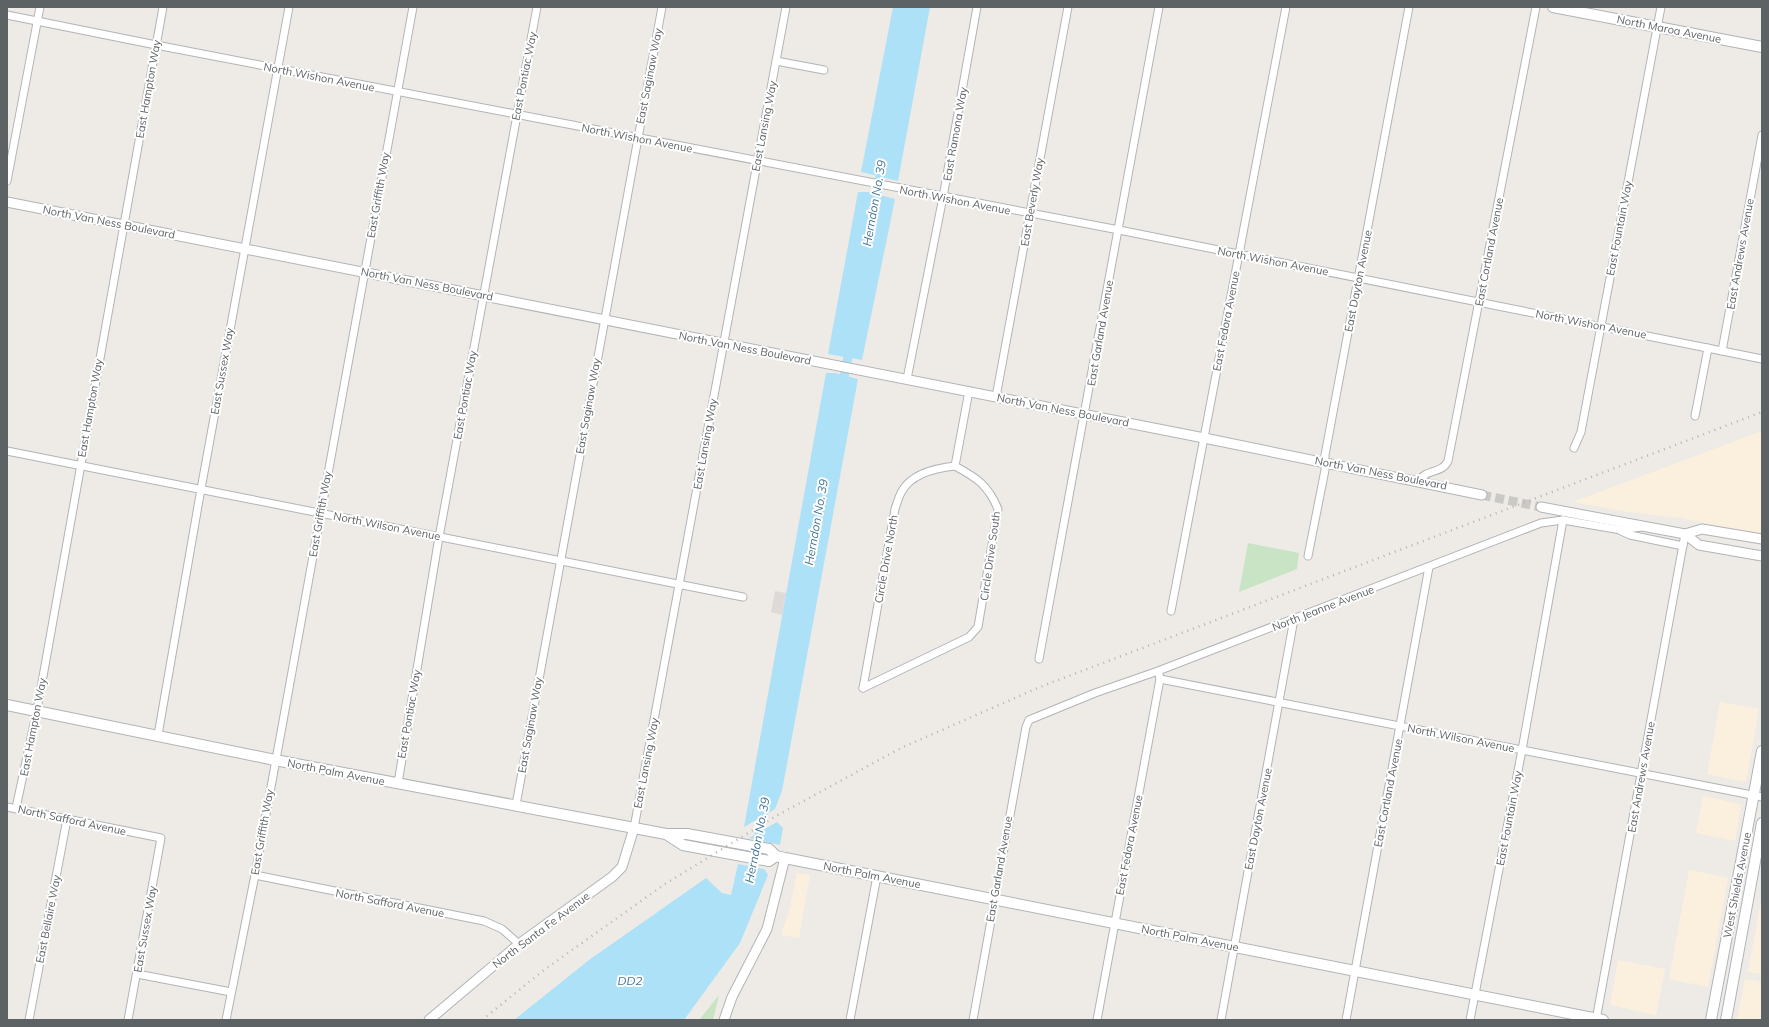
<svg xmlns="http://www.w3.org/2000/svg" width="1769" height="1027" viewBox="0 0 1769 1027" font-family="Mulish,sans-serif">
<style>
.commercial{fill:#fbf0de}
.industrial{fill:#dddad8}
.green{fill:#c9e4c4}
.water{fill:#ace1f8}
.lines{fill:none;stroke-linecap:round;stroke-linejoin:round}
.canal{stroke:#ace1f8;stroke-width:9}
.tertiary-tunnel{stroke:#cac9c6;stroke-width:9;stroke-dasharray:9 4.5;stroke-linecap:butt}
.minor-casing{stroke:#b1b4b7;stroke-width:9}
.tertiary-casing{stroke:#b1b4b7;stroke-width:11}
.secondary-casing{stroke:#b0b4b7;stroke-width:12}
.minor{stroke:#fff;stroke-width:7}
.tertiary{stroke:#fff;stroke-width:9}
.secondary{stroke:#fff;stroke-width:10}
.rail{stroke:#b3b4b5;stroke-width:2.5;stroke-dasharray:1 5;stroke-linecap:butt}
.labels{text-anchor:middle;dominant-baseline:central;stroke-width:4;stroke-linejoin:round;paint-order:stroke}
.street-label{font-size:11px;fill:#5d6265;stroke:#fff}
.water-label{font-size:12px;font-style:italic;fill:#437898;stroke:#fff}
</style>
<rect width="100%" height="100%" fill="#eeebe6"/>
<g class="commercial">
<polygon points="1762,431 1762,534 1680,518 1629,512 1573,502"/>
<polygon points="1720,702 1759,709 1746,782 1707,774"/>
<polygon points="1703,796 1740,804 1741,806 1735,841 1696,833"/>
<polygon points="1689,870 1728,878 1708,987 1669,979"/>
<polygon points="797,873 810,875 799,938 781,935 790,907"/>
<polygon points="1762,896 1762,974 1748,972"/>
<polygon points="1618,960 1665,969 1656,1015 1610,1005"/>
<polygon points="1745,979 1762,982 1762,1020 1737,1020"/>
</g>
<polygon class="industrial" points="775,591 786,593 782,615 771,612"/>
<g class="green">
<polygon points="1248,543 1299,553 1297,569 1239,592"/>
<polygon points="719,995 713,1020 699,1020"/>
</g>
<g class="water">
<polygon points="893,7 930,7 898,181 861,172"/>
<polygon points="858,192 868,192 895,199 862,360 828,354"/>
<polygon points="826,373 835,373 858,379 782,791 775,809 744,827"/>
<polygon points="777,822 783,828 780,845 749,838"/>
<polygon points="738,864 764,869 768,875 740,943 684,1020 514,1020 589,960 706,878 722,893 731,895"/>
</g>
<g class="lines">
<g class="canal">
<polyline points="875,204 882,166"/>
<polyline points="842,386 850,347"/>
<polyline points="750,879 765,805"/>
</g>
<polyline class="tertiary-tunnel" points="1482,495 1541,507"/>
<g class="minor-casing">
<g id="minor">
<polyline points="7,15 156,45 1119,230 1762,359"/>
<polyline points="776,61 824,70"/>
<polyline points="7,181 40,7"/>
<polyline points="1722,351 1762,135"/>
<polyline points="907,379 943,197 977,7"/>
<polyline points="996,397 1068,7"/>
<polyline points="1695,416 1708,348"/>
<polyline points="1574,448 1581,432 1661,7"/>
<polyline points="7,451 743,597"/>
<polyline points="955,466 969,391"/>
<path d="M1419,481C1425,469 1442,474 1448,461L1536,7"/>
<polyline points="1621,531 1630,535 1683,546"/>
<polyline points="1308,556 1325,470 1325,455 1409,7"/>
<polyline points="1171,611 1286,7"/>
<polyline points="1039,659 1159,7"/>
<polyline points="1160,679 1762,797"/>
<path d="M863,688L969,637L978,627L998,509C988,485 977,478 955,466"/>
<path d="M863,688L895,509C897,503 899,496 902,491C912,473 936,468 955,466"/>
<polyline points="158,735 201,489 289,7"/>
<polyline points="398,783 439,537 537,7"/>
<polyline points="516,805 662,7"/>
<polyline points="7,807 161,838 128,1020"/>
<polyline points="16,808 37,710 163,7"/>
<polyline points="634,828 786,7"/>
<polyline points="255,875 484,921 502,929 519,944"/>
<polyline points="137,974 231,992"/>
<polyline points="29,1020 67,819"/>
<polyline points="226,1020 255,875 413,7"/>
<polyline points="850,1020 877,876"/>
<polyline points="973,1020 1026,727 1029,720 1095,693 1158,671 1541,523 1563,520 1621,530 1641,527"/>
<polyline points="1097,1020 1160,679 1159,674"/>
<polyline points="1221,1020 1294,619"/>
<polyline points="1346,1020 1429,567"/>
<polyline points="1470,1020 1522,750 1563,520"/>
<polyline points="1596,1020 1685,534"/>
</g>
</g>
<g class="tertiary-casing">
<g id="tertiary">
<polyline points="7,202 1204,438 1482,495"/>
<polyline points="1541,507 1685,534 1702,529 1762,539"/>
<polyline points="1685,534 1699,545 1762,556"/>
<polyline points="429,1020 519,944 612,877 622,867 634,828"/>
<polyline points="724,1020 732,997 767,929 785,858"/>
</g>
</g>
<g class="secondary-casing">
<g id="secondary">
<polyline points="1553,7 1762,47"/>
<polyline points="7,705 275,760 666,834 687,834 769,849 776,856 785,858 1603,1020"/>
<polyline points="666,834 683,845 769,861 776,856"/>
<polyline points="1711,1020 1762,751"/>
<polyline points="1726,1020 1762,823"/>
</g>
</g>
<use href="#minor" class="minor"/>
<use href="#tertiary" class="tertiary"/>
<use href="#secondary" class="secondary"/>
<polyline class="rail" points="482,1020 544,970 665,884 776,816 901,748 1040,687 1762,412"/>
</g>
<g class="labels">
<g class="street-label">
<text transform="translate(1669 29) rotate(11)">North Maroa Avenue</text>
<text transform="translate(524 76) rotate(-79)">East Pontiac Way</text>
<text transform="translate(649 76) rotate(-79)">East Saginaw Way</text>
<text transform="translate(319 77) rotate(11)">North Wishon Avenue</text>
<text transform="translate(148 89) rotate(-80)">East Hampton Way</text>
<text transform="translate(764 126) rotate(-79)">East Lansing Way</text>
<text transform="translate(955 134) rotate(-80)">East Ramona Way</text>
<text transform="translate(637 138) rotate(11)">North Wishon Avenue</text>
<text transform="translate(378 195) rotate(-80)">East Griffith Way</text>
<text transform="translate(955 200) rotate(11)">North Wishon Avenue</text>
<text transform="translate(1032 202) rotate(-80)">East Beverly Way</text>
<text transform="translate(109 222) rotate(11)">North Van Ness Boulevard</text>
<text transform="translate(1619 228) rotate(-79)">East Fountain Way</text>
<text transform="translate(1489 252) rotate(-79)">East Cortland Avenue</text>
<text transform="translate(1740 254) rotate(-80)">East Andrews Avenue</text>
<text transform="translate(1273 261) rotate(11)">North Wishon Avenue</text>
<text transform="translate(1358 281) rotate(-79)">East Dayton Avenue</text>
<text transform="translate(427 284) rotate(11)">North Van Ness Boulevard</text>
<text transform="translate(1226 321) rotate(-79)">East Fedora Avenue</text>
<text transform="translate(1591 324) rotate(11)">North Wishon Avenue</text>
<text transform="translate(1100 333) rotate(-80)">East Garland Avenue</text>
<text transform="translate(745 348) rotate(11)">North Van Ness Boulevard</text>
<text transform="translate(222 371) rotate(-80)">East Sussex Way</text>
<text transform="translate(465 395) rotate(-80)">East Pontiac Way</text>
<text transform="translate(588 406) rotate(-80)">East Saginaw Way</text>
<text transform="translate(90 408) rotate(-80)">East Hampton Way</text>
<text transform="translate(1063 410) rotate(11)">North Van Ness Boulevard</text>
<text transform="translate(705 444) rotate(-80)">East Lansing Way</text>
<text transform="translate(1381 473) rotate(11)">North Van Ness Boulevard</text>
<text transform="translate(320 514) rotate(-80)">East Griffith Way</text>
<text transform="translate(387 526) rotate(11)">North Wilson Avenue</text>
<text transform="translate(990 556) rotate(-82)">Circle Drive South</text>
<text transform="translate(886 559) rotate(-80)">Circle Drive North</text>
<text transform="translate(1323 608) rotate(-21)">North Jeanne Avenue</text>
<text transform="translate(409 714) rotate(-80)">East Pontiac Way</text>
<text transform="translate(530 725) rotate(-80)">East Saginaw Way</text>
<text transform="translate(33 727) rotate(-79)">East Hampton Way</text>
<text transform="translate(1461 738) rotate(11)">North Wilson Avenue</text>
<text transform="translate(646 763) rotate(-79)">East Lansing Way</text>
<text transform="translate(336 772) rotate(11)">North Palm Avenue</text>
<text transform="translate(1641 777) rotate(-80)">East Andrews Avenue</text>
<text transform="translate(1388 793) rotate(-79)">East Cortland Avenue</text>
<text transform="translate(1509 818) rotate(-79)">East Fountain Way</text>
<text transform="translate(1258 819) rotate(-79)">East Dayton Avenue</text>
<text transform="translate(72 820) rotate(12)">North Safford Avenue</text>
<text transform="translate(262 832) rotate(-80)">East Griffith Way</text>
<text transform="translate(1129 845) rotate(-79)">East Fedora Avenue</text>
<text transform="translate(999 869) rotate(-80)">East Garland Avenue</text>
<text transform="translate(872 875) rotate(11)">North Palm Avenue</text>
<text transform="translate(1737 885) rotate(-79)">West Shields Avenue</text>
<text transform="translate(390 903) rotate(11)">North Safford Avenue</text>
<text transform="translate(48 919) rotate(-79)">East Bellaire Way</text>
<text transform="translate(145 929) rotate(-80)">East Sussex Way</text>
<text transform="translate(541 930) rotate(-37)">North Santa Fe Avenue</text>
<text transform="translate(1190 938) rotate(11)">North Palm Avenue</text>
</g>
<g class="water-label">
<text transform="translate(874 203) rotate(-80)">Herndon No. 39</text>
<text transform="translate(816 522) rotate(-80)">Herndon No. 39</text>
<text transform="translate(757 840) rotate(-79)">Herndon No. 39</text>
<text x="630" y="980">DD2</text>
</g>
</g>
<rect width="1769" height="1027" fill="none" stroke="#5d6265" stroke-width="16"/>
</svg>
